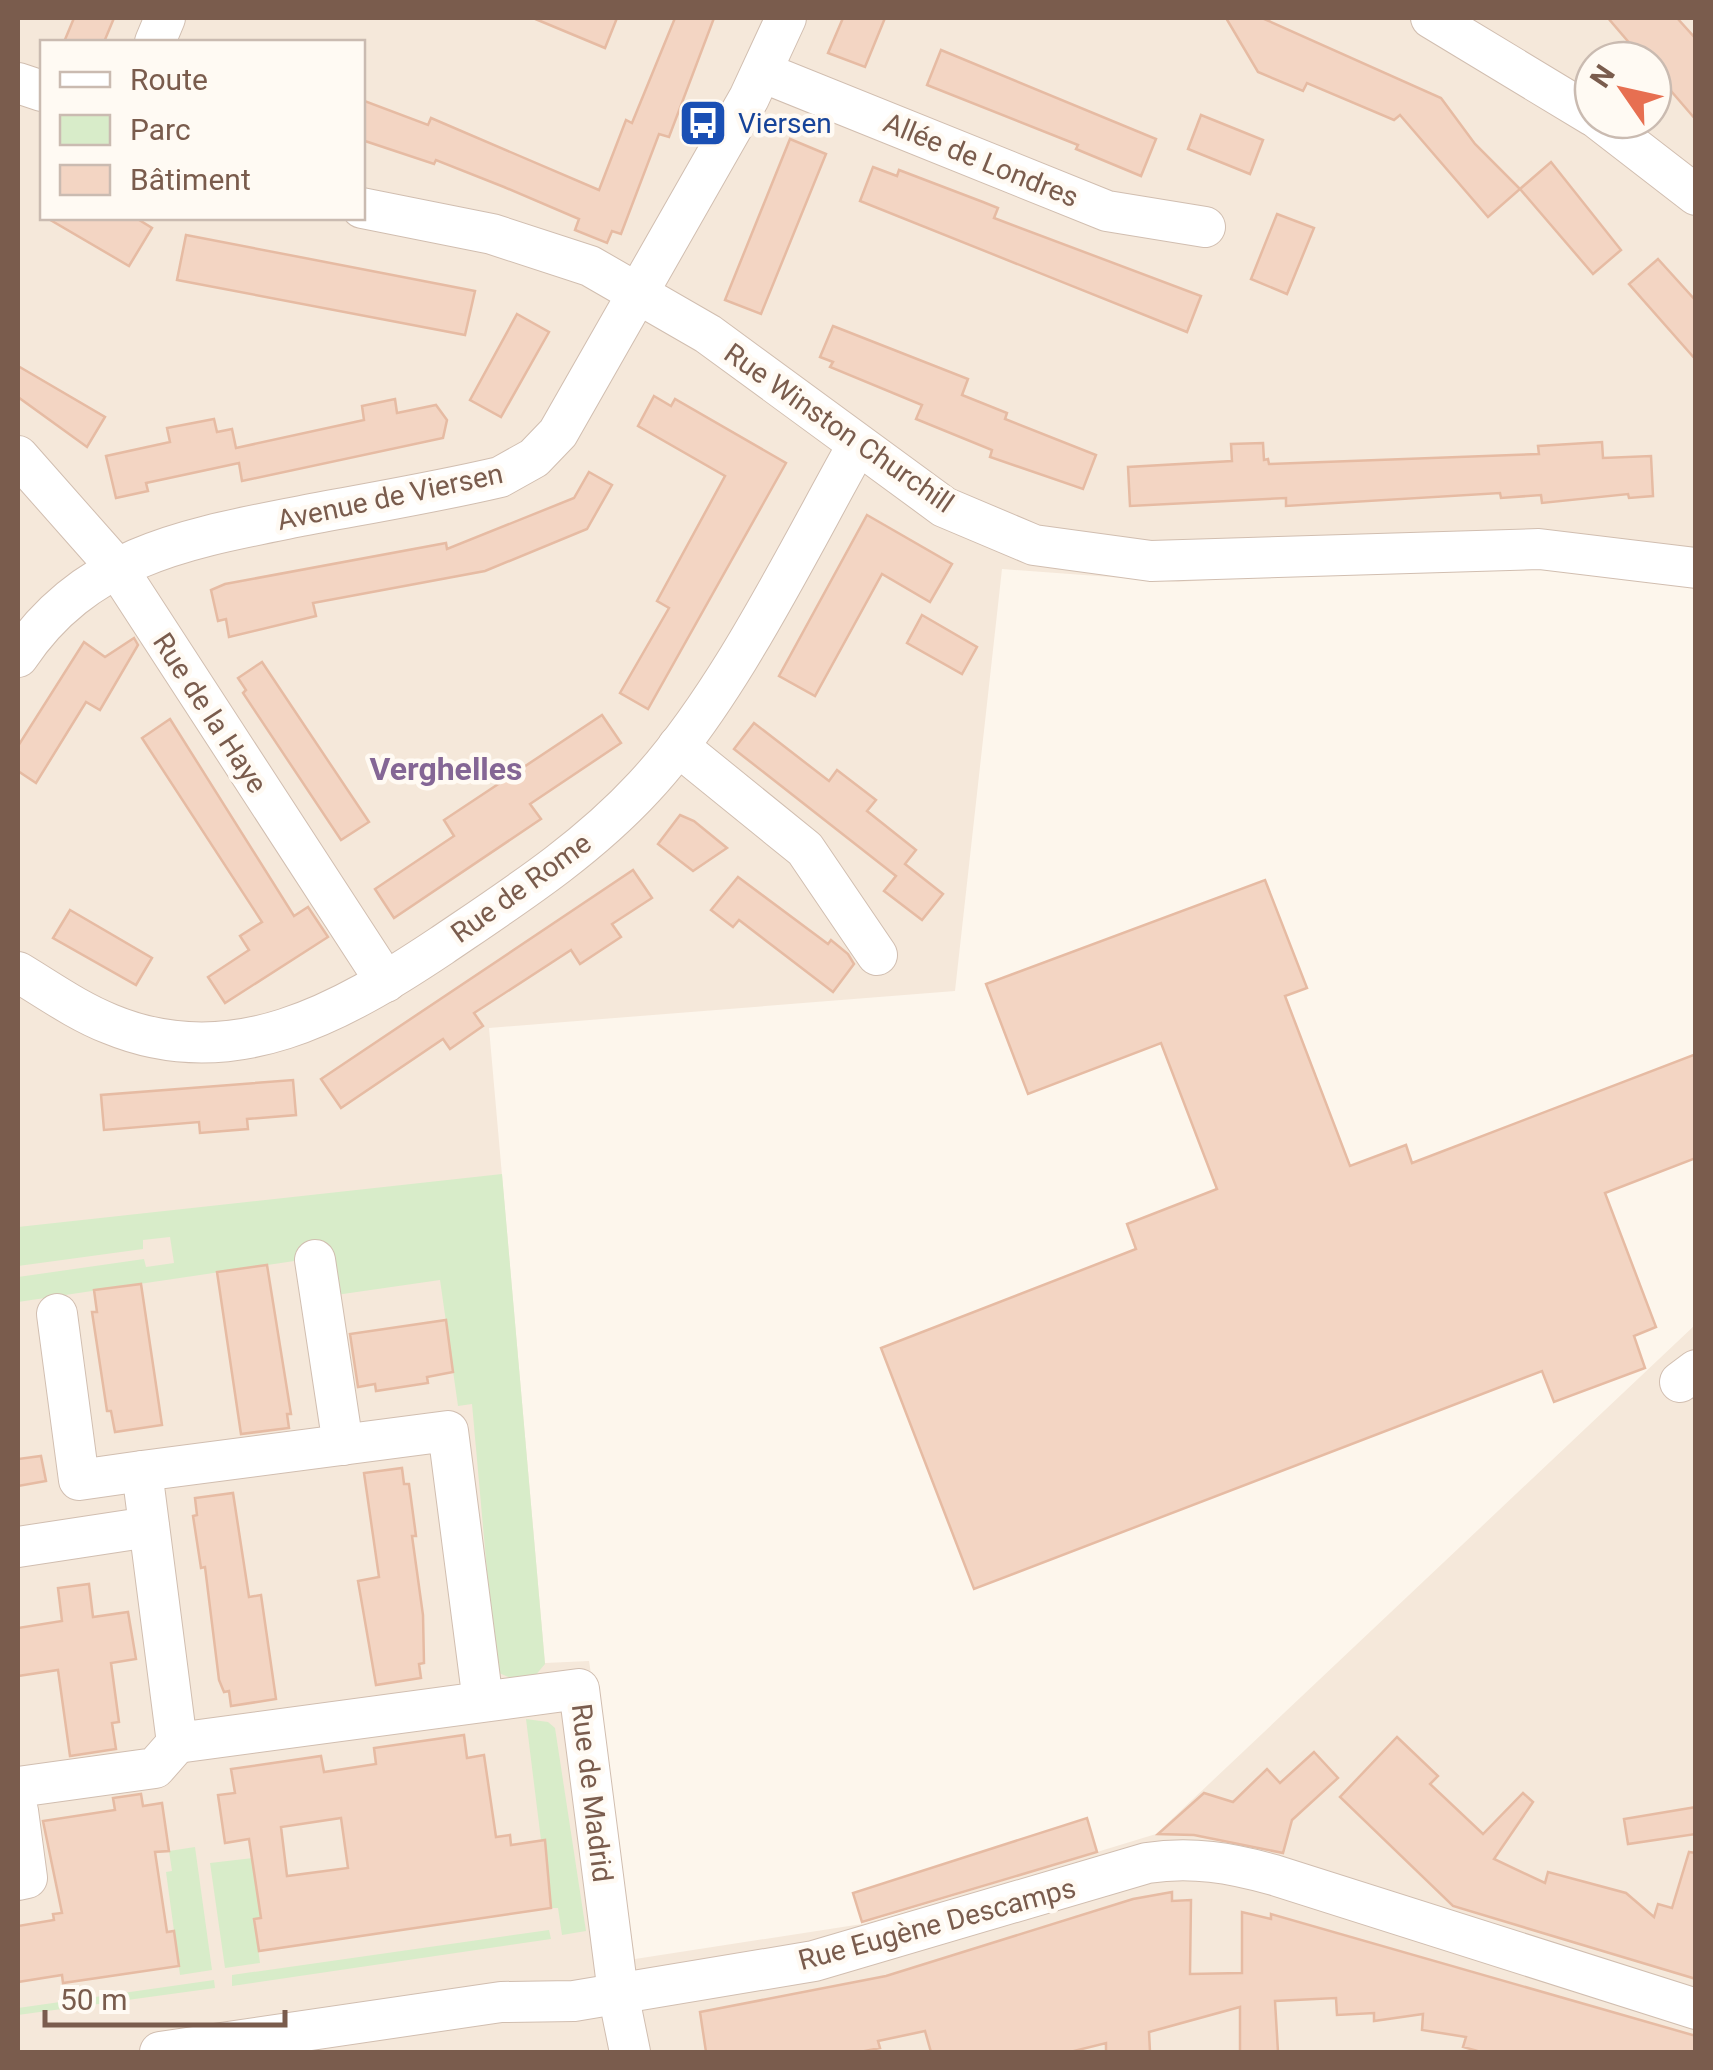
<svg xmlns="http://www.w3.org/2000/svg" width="1713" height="2070" viewBox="0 0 1713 2070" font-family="Roboto,sans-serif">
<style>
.residential{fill:#f5e8da;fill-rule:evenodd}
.green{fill:#d8ecc9}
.building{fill:#f3d5c3;stroke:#e6bba3;stroke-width:2.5;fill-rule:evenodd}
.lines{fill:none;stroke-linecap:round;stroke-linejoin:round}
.minor-casing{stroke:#d1beb0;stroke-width:42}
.minor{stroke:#fff;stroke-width:40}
.labels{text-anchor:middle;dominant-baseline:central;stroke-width:9;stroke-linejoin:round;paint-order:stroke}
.transit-label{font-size:28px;fill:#164399;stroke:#fffaf3;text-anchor:start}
.street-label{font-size:28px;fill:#7a5c4d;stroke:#fffaf3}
.quarter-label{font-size:32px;font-weight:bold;fill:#846695;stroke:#fffaf3}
</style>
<rect width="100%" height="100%" fill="#fdf6ec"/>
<path class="residential" d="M18,18H1695V581L1661,575L1459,563L1178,582L1002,569L955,991L489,1028L545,1663L589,1661L635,1959L862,1924L1156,1834L1695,1325V2052H18ZM42,42H362V218H42ZM1593,60H1653V120H1593Z"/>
<g class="green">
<polygon points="502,1174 545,1664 534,1677 513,1679 499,1673 495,1660 472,1404 458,1406 440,1280 336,1295 301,1260 18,1302 18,1277 144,1259 146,1267 174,1263 170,1237 143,1240 143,1249 18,1266 18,1227"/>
<polygon points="526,1719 548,1722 555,1728 586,1931 562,1935 558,1908 551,1908 545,1841 541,1840"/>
<polygon points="195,1847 212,1970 180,1975 166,1872 172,1871 169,1851"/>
<polygon points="253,1858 261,1918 254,1920 260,1963 225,1968 210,1863"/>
<polygon points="549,1930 551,1939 232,1986 232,1975"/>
<polygon points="214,1980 215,1988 18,2015 18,2008"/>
</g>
<g class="building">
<polygon points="74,18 114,18 104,42 64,42"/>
<polygon points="533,18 617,18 605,48"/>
<polygon points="675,18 714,18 669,137 659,134 621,234 612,231 607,243 575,230 579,219 504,187 436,160 434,164 362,140 362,100 428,125 431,118 599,190 626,120 632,123"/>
<polygon points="843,18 885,18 865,67 828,53"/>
<polygon points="1226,18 1262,18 1441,98 1475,144 1520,189 1488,217 1400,115 1394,120 1307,83 1303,91 1258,72"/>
<polygon points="1608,18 1677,18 1696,39 1696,120 1653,70 1653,60 1644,60"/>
<polygon points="941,50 1156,139 1141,176 1076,149 1078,145 927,85"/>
<polygon points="1201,115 1263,140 1250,174 1188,149"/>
<polygon points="790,139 826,154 761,314 725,300"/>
<polygon points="1551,162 1621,250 1593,274 1520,189"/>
<polygon points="873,167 897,176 899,170 983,202 998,208 994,218 1201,296 1187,332 860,201"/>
<polygon points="1277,214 1314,228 1287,294 1251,279"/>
<polygon points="47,218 136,218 152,228 129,266"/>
<polygon points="186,235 475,291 465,335 177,280"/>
<polygon points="1658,259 1696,301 1696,360 1629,284"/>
<polygon points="517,314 549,332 501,417 470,400"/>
<polygon points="833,326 968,379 962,395 1007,413 1005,419 1096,455 1083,489 990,457 992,450 916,419 922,405 830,367 833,362 820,357"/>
<polygon points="18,366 105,417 87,447 18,397"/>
<polygon points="654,396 671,406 675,399 786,463 648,709 620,693 669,608 657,601 725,476 638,426"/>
<polygon points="395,399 397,413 436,405 447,420 443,438 242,481 239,463 146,483 148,491 116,498 106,456 170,442 167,428 214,419 217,432 232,429 236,448 364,420 362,406"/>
<polygon points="1602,442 1603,458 1651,456 1653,496 1629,498 1628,494 1542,503 1541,495 1501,498 1500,493 1286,506 1286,498 1130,506 1128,467 1232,461 1231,444 1263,443 1264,460 1268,459 1269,464 1539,454 1538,446"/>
<polygon points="589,472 612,485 587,529 485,571 313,603 316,616 229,637 226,619 218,621 211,590 225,584 446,543 447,549 574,498"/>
<polygon points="867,515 952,564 930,602 882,574 815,696 779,676"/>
<polygon points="922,615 977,647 962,674 907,643"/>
<polygon points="134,638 138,645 100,710 86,702 36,783 18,771 18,746 84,642 105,657"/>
<polygon points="262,662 369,822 341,840 243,693 246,690 238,678"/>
<polygon points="602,715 621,743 530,804 541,819 394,918 375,889 454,836 444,820"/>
<polygon points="170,719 294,916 308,907 328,937 225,1003 208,977 249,950 240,936 262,922 142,738"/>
<polygon points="754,723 829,781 837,770 876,800 867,811 916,850 905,864 943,894 922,920 884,891 896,876 734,749"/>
<polygon points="680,815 694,821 727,848 693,871 658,844"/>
<polygon points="633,870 652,898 612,924 621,937 580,964 571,950 474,1013 483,1026 450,1049 443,1039 341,1108 321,1079"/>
<polygon points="738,877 828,944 831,940 848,954 854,964 833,992 739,920 733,927 711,910"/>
<polygon points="1265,880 1307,988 1285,996 1350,1166 1406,1145 1412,1163 1696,1054 1696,1158 1605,1193 1656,1327 1634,1336 1645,1368 1554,1402 1542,1371 974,1589 881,1348 1136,1249 1127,1224 1217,1189 1161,1043 1028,1094 986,984"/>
<polygon points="70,910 152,958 136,985 53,938"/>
<polygon points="293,1080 296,1115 247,1119 248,1129 200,1133 199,1122 104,1130 101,1095"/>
<polygon points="267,1265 291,1414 287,1414 289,1428 241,1434 217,1272"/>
<polygon points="141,1284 162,1425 115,1432 111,1411 107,1411 92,1312 97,1312 94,1290"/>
<polygon points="446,1320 453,1372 427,1377 428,1383 376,1391 375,1384 358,1387 350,1334"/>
<polygon points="41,1456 46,1481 18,1486 18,1459"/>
<polygon points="402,1468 404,1484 409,1484 416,1536 412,1536 423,1615 424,1663 419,1664 421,1678 376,1685 358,1581 379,1577 364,1473"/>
<polygon points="233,1493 249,1597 261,1595 276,1699 231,1706 229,1691 224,1692 219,1680 205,1567 201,1568 193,1516 197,1515 195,1498"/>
<polygon points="89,1584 93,1617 128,1612 136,1659 111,1663 119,1722 112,1723 116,1749 70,1756 58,1670 18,1676 18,1628 62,1621 58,1588"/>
<path d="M464,1735L467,1758L484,1755L496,1837L510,1835L511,1845L545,1840L551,1908L259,1951L254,1919L261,1918L249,1839L225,1843L218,1795L235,1793L231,1769L321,1756L324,1772L376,1764L374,1748ZM341,1818L348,1868L287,1876L281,1827Z"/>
<polygon points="1397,1737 1438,1776 1430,1784 1483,1834 1523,1793 1533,1802 1494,1859 1545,1883 1548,1872 1626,1893 1654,1917 1658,1904 1672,1908 1689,1852 1696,1853 1696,1979 1453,1906 1340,1797"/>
<polygon points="1314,1752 1338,1778 1292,1820 1283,1853 1194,1835 1158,1834 1204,1793 1233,1802 1267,1769 1280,1783"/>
<polygon points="141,1794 143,1806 162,1803 169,1851 155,1852 167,1932 174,1931 179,1966 63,1983 62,1975 18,1982 18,1926 54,1920 53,1914 62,1913 43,1821 115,1810 113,1798"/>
<polygon points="1696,1807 1696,1834 1628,1844 1624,1819"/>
<polygon points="1087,1818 1097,1852 862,1922 853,1893"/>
<polygon points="1172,1892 1172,1901 1191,1900 1190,1974 1242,1973 1242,1912 1271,1919 1271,1914 1696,2036 1696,2052 1481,2052 1463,2047 1466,2037 1422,2030 1423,2014 1374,2021 1374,2013 1337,2015 1336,1998 1275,2001 1278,2052 1240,2052 1240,2007 1149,2032 1150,2052 1106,2052 1106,2043 1070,2052 931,2052 925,2031 878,2041 880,2048 860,2052 706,2052 700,2012 886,1976 1133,1899"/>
</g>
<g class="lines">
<g class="minor-casing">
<g id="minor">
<polyline points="1431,18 1593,116"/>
<polyline points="155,42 165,18"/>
<polyline points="762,72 1107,211 1205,227"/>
<polyline points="18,83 42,91"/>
<polyline points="1599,120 1696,195"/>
<polyline points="362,208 492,234 590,266 708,334 944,507 1034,545 1151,561 1539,549 1696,568"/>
<polyline points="18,456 117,568 386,982"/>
<path d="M18,657C86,556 185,539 296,517C364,504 432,493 500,477L534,458L558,433L749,98L786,18"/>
<polyline points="678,746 805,849 877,955"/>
<path d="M18,972C48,990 77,1011 110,1024C233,1075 342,1012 441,946C513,897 585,851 644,787C727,698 797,553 857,446"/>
<polyline points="315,1260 343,1445"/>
<polyline points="57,1314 79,1480 142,1471"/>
<polyline points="1680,1382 1696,1370"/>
<polyline points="18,1547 149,1527"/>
<polyline points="483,1702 448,1431 142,1471 177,1743 579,1689 618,1993 630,2052"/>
<polyline points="18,1787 155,1768 177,1743"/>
<polyline points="18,1811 27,1878 18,1880"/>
<path d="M160,2052L501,2002L574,2001L814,1961L1147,1863C1192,1856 1231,1863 1274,1875L1696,2009"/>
</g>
</g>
<use href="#minor" class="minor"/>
</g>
<defs>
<g id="bus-square" transform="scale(2.5)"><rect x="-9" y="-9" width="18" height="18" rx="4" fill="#1a4fb4" stroke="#fffaf3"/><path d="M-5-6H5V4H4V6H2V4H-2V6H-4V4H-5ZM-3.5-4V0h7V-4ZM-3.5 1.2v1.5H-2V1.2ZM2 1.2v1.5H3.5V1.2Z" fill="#fff"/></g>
</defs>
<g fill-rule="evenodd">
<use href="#bus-square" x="703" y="123"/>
</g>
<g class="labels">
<g class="transit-label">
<text x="738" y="123">Viersen</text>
</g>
<g class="street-label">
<text transform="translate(981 160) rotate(22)">Allée de Londres</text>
<text transform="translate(839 428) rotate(35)">Rue Winston Churchill</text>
<text transform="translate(390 497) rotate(-12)">Avenue de Viersen</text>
<text transform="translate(210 713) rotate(57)">Rue de la Haye</text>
<text transform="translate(521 888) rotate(-36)">Rue de Rome</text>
<text transform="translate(592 1793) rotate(83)">Rue de Madrid</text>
<text transform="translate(937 1924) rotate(-15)">Rue Eugène Descamps</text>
</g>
<g class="quarter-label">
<text x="446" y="769">Verghelles</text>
</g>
</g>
<rect width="1713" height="2070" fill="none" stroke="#7a5c4d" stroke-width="40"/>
<rect x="40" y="40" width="325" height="180" fill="#fffaf3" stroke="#cabbb1" stroke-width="2.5"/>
<rect x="60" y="72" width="50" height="15" fill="#ffffff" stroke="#cabbb1" stroke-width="2.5"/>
<text x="130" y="90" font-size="30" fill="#7a5c4d">Route</text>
<rect x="60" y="115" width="50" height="30" fill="#d8ecc9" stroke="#cabbb1" stroke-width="2.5"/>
<text x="130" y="140" font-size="30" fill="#7a5c4d">Parc</text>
<rect x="60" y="165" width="50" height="30" fill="#f3d5c3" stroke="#cabbb1" stroke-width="2.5"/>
<text x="130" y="190" font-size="30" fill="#7a5c4d">Bâtiment</text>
<g transform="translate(1623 90) rotate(304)"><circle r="48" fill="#fffaf3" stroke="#cabbb1" stroke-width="2.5"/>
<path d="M0-8L18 38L0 25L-18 38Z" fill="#e76f51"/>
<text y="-15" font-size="28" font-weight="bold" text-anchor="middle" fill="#7a5c4d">N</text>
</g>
<path d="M45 2010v15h240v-15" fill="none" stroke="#7a5c4d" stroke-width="5"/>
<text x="60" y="2010" font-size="30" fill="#7a5c4d" stroke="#fffaf3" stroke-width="8" paint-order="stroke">50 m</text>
</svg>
